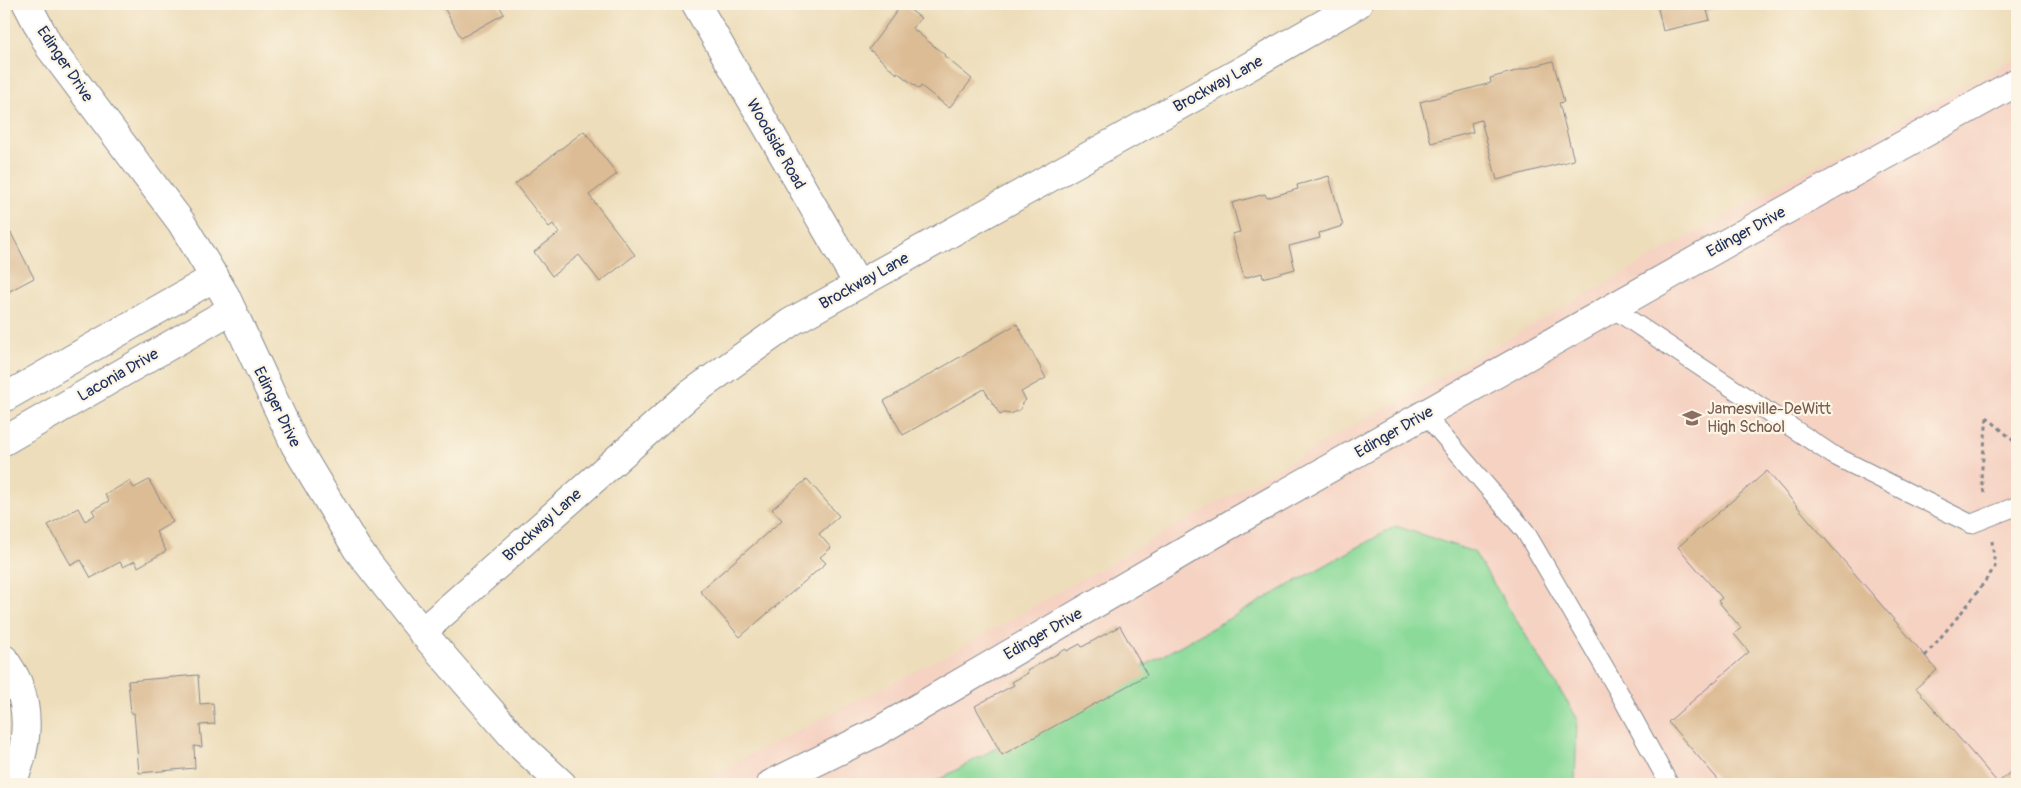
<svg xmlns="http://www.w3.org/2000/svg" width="2021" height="788" viewBox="0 0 2021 788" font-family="Pangolin,sans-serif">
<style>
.built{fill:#f5d2c2}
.green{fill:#8bda9a;stroke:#53847c}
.building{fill:#dcbc94}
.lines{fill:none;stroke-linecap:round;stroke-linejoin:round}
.lane-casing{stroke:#84868c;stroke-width:20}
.street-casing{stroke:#84868c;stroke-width:30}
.path{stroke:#84868c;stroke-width:3;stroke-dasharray:4 4;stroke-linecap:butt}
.lane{stroke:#fff;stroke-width:18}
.street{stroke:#fff;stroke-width:28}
.labels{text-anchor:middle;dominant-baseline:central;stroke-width:4.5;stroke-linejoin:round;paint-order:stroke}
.street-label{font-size:16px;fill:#1b2f5e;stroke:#fcf5e5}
.education-label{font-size:16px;fill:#785e54;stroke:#fcf5e5;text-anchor:start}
</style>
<rect width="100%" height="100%" fill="#fcf5e5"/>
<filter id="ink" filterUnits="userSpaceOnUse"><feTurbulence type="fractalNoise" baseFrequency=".02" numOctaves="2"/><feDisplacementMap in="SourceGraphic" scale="10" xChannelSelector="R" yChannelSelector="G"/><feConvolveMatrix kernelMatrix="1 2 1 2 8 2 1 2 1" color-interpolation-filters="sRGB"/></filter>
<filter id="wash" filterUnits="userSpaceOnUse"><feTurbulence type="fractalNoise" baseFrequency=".0096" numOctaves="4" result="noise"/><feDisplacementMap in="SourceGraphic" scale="20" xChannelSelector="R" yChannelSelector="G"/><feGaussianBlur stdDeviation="1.12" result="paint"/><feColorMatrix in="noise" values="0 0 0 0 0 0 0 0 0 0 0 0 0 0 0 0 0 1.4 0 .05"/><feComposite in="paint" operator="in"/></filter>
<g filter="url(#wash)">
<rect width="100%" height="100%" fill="#edddba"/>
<polygon class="built" points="2017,57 2017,784 693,784 949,654 1783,183"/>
<polygon class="green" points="1396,526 1474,552 1577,718 1575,784 931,784"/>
<g id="blocks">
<g class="building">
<polygon points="442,4 498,4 504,14 461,38"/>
<polygon points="902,4 921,18 912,28 945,55 944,56 972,79 949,108 921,86 919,89 897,72 897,74 869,49"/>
<polygon points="1657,4 1735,4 1707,11 1710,20 1663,31"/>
<polygon points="1553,61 1564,102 1559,103 1574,160 1497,180 1481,120 1471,123 1473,132 1431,143 1420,102 1491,83 1490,78"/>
<polygon points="584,131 617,174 589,195 635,255 600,282 579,255 552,276 534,252 559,233 553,224 549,227 515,184"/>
<polygon points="1329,176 1343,226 1319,233 1320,238 1289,246 1295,269 1263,278 1262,273 1244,278 1232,234 1240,232 1232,203 1265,194 1267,198 1298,189 1297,185"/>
<polygon points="11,233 34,278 4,294 4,236"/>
<polygon points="1017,324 1046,378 1021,392 1026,400 1022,403 1021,409 1011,414 1004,413 1000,415 984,389 903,435 884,401"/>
<polygon points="1767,471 1937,670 1916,688 1998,783 2017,766 2017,784 1722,784 1668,722 1749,652 1734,634 1741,628 1718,601 1722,598 1678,547"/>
<polygon points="807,479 839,516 819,534 831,548 820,557 826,563 740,637 700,591 782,520 772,509"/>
<polygon points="149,480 173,522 156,532 166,551 138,567 135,561 123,567 120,562 91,578 81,560 71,565 48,525 78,508 85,521 95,515 92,510 109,501 105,495 129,481 134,488"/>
<polygon points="1120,626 1147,675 1002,755 975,706 1014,685 1012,682 1028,673 1027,671 1066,649 1067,651 1080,644 1082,647"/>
<polygon points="198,675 200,704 213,703 215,724 200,725 202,747 194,746 195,768 139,773 134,713 131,713 128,681"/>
</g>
</g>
</g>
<g filter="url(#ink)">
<use href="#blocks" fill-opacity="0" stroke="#84868c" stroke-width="1"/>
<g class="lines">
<g class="lane-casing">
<g id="lane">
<polyline points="1612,308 1833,455 1971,524 2017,506"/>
<polyline points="1425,414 1525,531 1616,687 1669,784"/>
</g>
</g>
<g class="street-casing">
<g id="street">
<polyline points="27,4 50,48 181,222 225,295 295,445 357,549 422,632 522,747 562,784"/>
<polyline points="696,4 858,284"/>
<polyline points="4,398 215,277"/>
<polyline points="4,441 231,310"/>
<polyline points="422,632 689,395 791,322 1243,70 1358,4"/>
<path d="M4,659C9,667 16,676 19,686C31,718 26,754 11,784"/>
<polyline points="771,784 875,733 1226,527 1737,237 2017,82"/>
</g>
</g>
<g class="path">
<polyline points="1987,417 2017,444"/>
<polyline points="1984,493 1981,478 1987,417"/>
<polyline points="1925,656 1970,602 1995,567 1992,541"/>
</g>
<use href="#lane" class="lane"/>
<use href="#street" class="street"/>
</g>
</g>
<defs>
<g id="school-bare" transform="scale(1.5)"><path d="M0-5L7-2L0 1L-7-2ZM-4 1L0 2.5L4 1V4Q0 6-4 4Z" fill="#8d6e63" stroke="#fcf5e5" stroke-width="2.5" paint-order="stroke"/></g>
</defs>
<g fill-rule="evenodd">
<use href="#school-bare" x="1692" y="418"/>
</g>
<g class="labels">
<g class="street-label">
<text transform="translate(65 64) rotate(56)">Edinger Drive</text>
<text transform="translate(1218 84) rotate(-29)">Brockway Lane</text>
<text transform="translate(776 144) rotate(60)">Woodside Road</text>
<text transform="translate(1746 232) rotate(-29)">Edinger Drive</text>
<text transform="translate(864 281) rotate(-29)">Brockway Lane</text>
<text transform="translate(118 375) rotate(-30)">Laconia Drive</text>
<text transform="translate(277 407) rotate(64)">Edinger Drive</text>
<text transform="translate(1394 432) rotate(-30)">Edinger Drive</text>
<text transform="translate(542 525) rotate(-42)">Brockway Lane</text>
<text transform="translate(1043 634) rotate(-30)">Edinger Drive</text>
</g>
<g class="education-label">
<text x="1707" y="409">Jamesville-DeWitt<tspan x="1707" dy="18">High School</tspan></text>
</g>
</g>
<rect width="2021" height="788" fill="none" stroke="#fcf5e5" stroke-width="20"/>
</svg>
